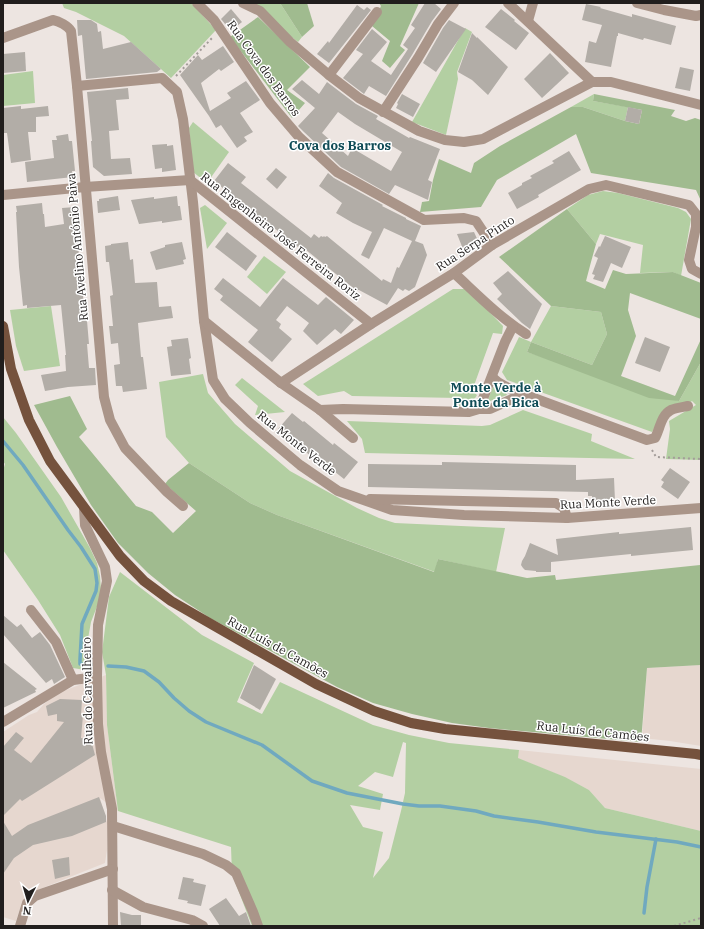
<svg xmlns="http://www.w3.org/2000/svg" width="704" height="929" viewBox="0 0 704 929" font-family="'IBM Plex Serif',serif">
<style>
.built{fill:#e6d7cf}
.green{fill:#b3cfa2;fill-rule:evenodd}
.forest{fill:#a0bb8f}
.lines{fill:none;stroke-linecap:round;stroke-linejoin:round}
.stream{stroke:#70a9bf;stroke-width:3.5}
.building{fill:#b2ada7;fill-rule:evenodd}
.path{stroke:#a39c99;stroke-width:2;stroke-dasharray:2 3;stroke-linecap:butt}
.minor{stroke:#aa9589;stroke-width:10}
.major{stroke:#75523d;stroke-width:10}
.labels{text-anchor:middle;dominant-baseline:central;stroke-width:3;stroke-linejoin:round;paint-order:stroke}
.street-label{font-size:12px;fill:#211e1d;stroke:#fff}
.neighbourhood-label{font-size:13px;font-weight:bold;fill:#104c56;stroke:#fff}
</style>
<rect width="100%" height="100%" fill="#ede5e1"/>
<g class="built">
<polygon points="701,665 701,746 670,741 642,738 647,668"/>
<polygon points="106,675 107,725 118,811 100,798 107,822 107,850 105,863 30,893 22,902 16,921 3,917 3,732 29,715 37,712 44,704 58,693"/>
<polygon points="519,750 701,769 701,831 605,808 589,790 564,777 517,758"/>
</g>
<g class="green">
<polygon points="62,3 191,3 216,30 171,78 124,36 76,12 64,8"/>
<polygon points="247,3 280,3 302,37 298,42"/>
<polygon points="465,28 472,32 457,72 458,79 446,135 412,122"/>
<polygon points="33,71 35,103 3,106 3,75"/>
<polygon points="594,94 593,101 628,107 625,121 583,107 571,107"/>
<polygon points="193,122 229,152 207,183 193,172 189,128"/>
<polygon points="603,191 618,193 678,208 686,212 691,219 681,276 673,272 640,273 643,245 600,234 596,244 567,209 588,195"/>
<polygon points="205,205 227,223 207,249 200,208"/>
<polygon points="264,256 286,272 267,294 247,277"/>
<polygon points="453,289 467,289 503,326 502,334 493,333 472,391 477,395 472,403 459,406 459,398 352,396 344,391 318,396 303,384"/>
<polygon points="51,306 60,366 24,371 16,346 10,310"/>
<polygon points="551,306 601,312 607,334 592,365 531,342 527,352 679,401 701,362 701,460 666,459 670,429 669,421 696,405 692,401 657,423 652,432 507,380 502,372 519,337 531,342"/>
<polygon points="203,374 208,393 235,424 290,471 357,508 379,518 395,523 505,528 496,572 438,559 435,572 277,515 250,503 189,463 166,437 159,382"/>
<polygon points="242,378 285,412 255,415 258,406 235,385"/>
<polygon points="493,387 506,393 507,395 487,402"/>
<polygon points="523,410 592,434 591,441 635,459 365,453 362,439 347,421 482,426 490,425"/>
<polygon points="3,417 16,433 61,497 90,548 97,563 100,576 101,590 98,604 91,622 87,644 91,655 93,668 91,671 73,668 60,635 38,600 3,550 3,471 5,464 3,461"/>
<path d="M120,572L202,635L254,663L237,702L262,714L280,682L373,725L409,735L449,743L519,750L518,758L565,777L589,790L605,808L701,831V926H252L232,874L231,847L118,811L107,725L106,675L102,652L109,597ZM403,742L406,743L405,793L401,811L389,858L373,878L383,832L363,827L350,805L380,810L383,794L358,786L375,772L393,777Z"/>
</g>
<g class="forest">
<polygon points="280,3 307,3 314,26 302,37"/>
<polygon points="379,3 419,3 400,46 405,50 390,68 382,61 390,41 372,26 381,6"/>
<polygon points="258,17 310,67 287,90 305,103 292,118 230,37"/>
<polygon points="594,94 675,110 671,116 686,121 695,118 701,120 701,201 696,190 591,173 576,134 497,180 481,207 420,212 422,202 429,201 433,180 439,159 471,173 474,163 500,146 571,107 583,107 625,121 639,124 642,110 593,101"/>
<polygon points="567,209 596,244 591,262 586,281 605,289 613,270 626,274 673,272 701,283 701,319 630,293 628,310 636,336 621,376 675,396 701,339 701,362 679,401 649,398 527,352 531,342 592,365 607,334 601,312 551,306 499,257"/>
<polygon points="70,396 87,429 79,437 136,506 152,512 173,533 196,511 165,484 168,480 189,463 250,503 277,515 434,572 438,559 527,578 555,575 556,580 700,565 700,557 701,557 701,665 647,668 641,742 489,728 452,723 412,714 373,703 337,687 210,618 175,595 148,573 118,543 91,505 57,447 34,405"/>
</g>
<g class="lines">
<g class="stream">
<polyline points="3,441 23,465 68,530 81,547 95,569 97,583 96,591 82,624 80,659 80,664 93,665"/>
<polyline points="108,666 126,667 144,671 159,682 174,698 189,711 206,722 262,745 312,781 347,793 403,804 419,806 440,806 476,811 494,816 538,822 596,832 677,842 701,847"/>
<polyline points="644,913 647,887 656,839"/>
</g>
</g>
<g class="building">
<polygon points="425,3 434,3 441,9 432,21 412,55 386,96 369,86 364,94 343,78 363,54 356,50 372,29 387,42 371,61 391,75 408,49 403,45 415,28 411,25"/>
<polygon points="586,4 601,7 600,8 632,17 632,14 676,26 671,45 644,38 643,40 618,33 618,36 617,36 611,67 585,62 589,41 596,43 602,25 582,20"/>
<polygon points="357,5 364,10 367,7 371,10 329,63 317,54 328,41 329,43"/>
<polygon points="231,9 242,22 231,31 221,19"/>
<polygon points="501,9 515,20 514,21 529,33 516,50 485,27"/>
<polygon points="77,20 91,20 97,24 98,32 101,31 103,49 131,42 161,69 157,72 86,79 82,35 78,36"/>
<polygon points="449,20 466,29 436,72 423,63 443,28"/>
<polygon points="472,33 477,38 477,37 508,67 488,95 472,80 458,72"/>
<polygon points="223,46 234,62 221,71 219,69 201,83 210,111 231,98 227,93 246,81 260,100 240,113 253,132 244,137 247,141 237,148 221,125 216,128 209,116 180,75 198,55 202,60"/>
<polygon points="25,52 26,71 3,73 3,54"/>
<polygon points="550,53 569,73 542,98 524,79"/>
<polygon points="680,67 694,70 690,91 675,88"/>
<path d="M302,80L319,94L327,82L356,104L378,116L376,119L409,138L410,137L440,149L428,180L432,182L428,200L395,185L389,194L341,167L304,132L298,126L315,108L292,89ZM338,112L355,124L402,152L391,171L352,148L348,156L322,133Z"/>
<polygon points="128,88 129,99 116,100 119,130 109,131 111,159 130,158 132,174 104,176 93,167 91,141 92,141 87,92"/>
<polygon points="402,94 420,104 413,117 396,108 398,104 397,103"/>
<polygon points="21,106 21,109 48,106 49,116 36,117 36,132 28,132 31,160 11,163 7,133 3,133 3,108"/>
<polygon points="628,107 642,110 639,124 625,121"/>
<polygon points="68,134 69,141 72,141 75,171 72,171 73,177 27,182 25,162 54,158 52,140 57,140 56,136"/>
<polygon points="167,144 167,146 173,145 176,170 162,172 162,168 155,169 152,145"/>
<polygon points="569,151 581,170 538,195 539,197 517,209 508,193 522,185 522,183 532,178 530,176 554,163 552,161"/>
<polygon points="228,163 246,177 241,183 311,238 314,234 319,238 321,236 323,237 324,236 325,237 327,236 382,281 383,279 391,283 397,267 399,268 412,241 384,228 369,259 361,255 372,232 353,223 336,213 342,203 319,186 328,173 334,178 383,205 382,206 406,218 406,219 421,226 415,241 423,244 427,255 415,287 409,291 405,289 403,291 398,288 387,305 359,290 358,290 357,291 300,245 298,247 278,231 274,228 273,230 255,216 238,202 239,201 214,181"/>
<polygon points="276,168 287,177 277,189 266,179"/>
<polygon points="118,196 120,210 98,213 97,201 99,201 99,199"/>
<polygon points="177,196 178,206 180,206 182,220 162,223 162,221 139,224 131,200 154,197 154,199"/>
<polygon points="42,203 43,214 44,214 45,227 64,224 62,208 75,207 75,212 77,211 81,245 78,245 80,266 82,266 84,281 82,282 84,309 86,309 89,344 87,344 89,368 95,368 96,385 68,387 45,391 41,375 66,371 65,355 66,355 61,305 27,308 27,305 23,306 19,267 16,212 17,212 16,206"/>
<polygon points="227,232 257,256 246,271 215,247"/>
<polygon points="474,232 479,243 463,249 457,234"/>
<polygon points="605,236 631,247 622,268 611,263 603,282 593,279 595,275 592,274 598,258 594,256 599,246 600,247"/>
<polygon points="128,242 130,260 133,259 135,283 157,282 159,307 171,306 173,318 138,323 141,357 143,357 147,389 123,392 122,386 116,386 114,365 120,364 118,343 111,344 109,326 113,326 110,296 113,295 109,262 106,262 105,246 111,245 111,244"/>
<polygon points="182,242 186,259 183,260 184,264 156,270 150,252 165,247 165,245"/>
<polygon points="508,271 542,304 530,329 522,323 497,299 502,294 493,283"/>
<polygon points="223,278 260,307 283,278 318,305 326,297 354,320 341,334 335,329 317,345 303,331 309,323 287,306 276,320 281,324 279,328 292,339 272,362 248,342 258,330 220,300 223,296 214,289"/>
<polygon points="645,337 670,347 660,372 635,363"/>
<polygon points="188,338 191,358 189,359 191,374 171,376 167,347 172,346 171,340"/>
<polygon points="292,413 303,422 304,421 333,445 334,443 358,462 344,479 320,460 318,462 278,429"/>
<polygon points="442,462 576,465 576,480 614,478 615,501 592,502 592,496 588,496 588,492 368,487 368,464 442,465"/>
<polygon points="670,468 690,482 678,499 661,487 664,482 661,480"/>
<polygon points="691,527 693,550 631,556 631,554 551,562 551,572 536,572 536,571 525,570 523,568 521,565 522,561 525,556 530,543 558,555 556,539 619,532 619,534"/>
<polygon points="3,615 17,627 21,624 32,638 40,632 50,645 65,677 54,684 52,679 46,683 3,634"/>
<polygon points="3,662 37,689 35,690 36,692 3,708"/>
<polygon points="254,665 276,679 260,710 240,698"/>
<polygon points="60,699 82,700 81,715 83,715 81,738 91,740 95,755 22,801 20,799 3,816 3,747 16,732 24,738 14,750 31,763 64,722 57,721 57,714 48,716 46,706"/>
<polygon points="99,797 106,816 106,822 72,836 33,845 14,858 3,874 3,821 12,836 28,825"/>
<polygon points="69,857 70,875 55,879 52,860"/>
<polygon points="183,877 194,879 193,882 206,885 201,906 187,903 188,901 178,899"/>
<polygon points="226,898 239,916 246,912 251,926 220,926 209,909"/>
<polygon points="120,912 132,915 141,915 141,926 121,926"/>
</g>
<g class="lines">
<g class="path">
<polyline points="176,76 213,37"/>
<polyline points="652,450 656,457 701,459"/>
<polyline points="674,926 701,918"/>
</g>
<g class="minor">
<polyline points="197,3 214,20 270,103 299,137 337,172 424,220 464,218 476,221 492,245"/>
<polyline points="243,3 260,11 290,42 329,75 359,98 419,131 445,140 464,142 483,139 592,82 611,82 701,105"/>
<polyline points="508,3 592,82"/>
<polyline points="637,3 664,10 696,16 701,15"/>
<polyline points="528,21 533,3"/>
<path d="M3,38L53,20C59,21 68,26 71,31L77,86L104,397L110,420L125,448L167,492L183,506"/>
<polyline points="329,75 377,12"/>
<polyline points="77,86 162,78 177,92 183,119 193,202 204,321 213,380 225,399 250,423 300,465 338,491 392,510 464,515 567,518 701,508"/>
<polyline points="383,112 418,58 438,24 454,3"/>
<polyline points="3,195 85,187 190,180 371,324"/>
<path d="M454,273C477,294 499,317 526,334"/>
<polyline points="204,321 281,383 320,410 353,438"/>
<path d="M492,377C501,386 511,389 523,394"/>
<polyline points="281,383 371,324 454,273 492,245 589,189 606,185 689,205 696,214 696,227 689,260 692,269 701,274"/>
<path d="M479,409H490L523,394L647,440L655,438C660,429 661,415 671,410C676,408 683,407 688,406"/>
<polyline points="320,410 343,409 469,412 479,409 505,342 513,326"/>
<polyline points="370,499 556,503 564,508 567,518"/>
<polyline points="84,508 85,525 105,567 107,581 98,625 97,677 98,724 101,752 112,809 113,926"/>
<polyline points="31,610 56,642 73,680"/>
<polyline points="3,722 73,680 97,677"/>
<polyline points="113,826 203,854 226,865 236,873 253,912 258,926"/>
<polyline points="112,890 143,907 192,920 203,926"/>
<polyline points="20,926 27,903 35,896 113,869"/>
</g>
<polyline class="major" points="3,326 11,369 29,420 50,461 120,556 144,581 171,601 316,684 374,711 411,723 445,729 696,754 701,755"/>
</g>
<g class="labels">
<g class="street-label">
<text transform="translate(264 68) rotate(54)">Rua Cova dos Barros</text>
<text transform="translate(281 236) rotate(38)">Rua Engenheiro José Ferreira Roriz</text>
<text transform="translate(475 243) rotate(-33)">Rua Serpa Pinto</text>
<text transform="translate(77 247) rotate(-95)">Rua Avelino António Paiva</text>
<text transform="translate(297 443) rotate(38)">Rua Monte Verde</text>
<text transform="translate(608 502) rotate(-3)">Rua Monte Verde</text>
<text transform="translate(278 647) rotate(29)">Rua Luís de Camões</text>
<text transform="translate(87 691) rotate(-91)">Rua do Carvalheiro</text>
<text transform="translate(593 731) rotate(6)">Rua Luís de Camões</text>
</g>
<g class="neighbourhood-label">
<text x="340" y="145">Cova dos Barros</text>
<text x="496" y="387">Monte Verde à<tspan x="496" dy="15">Ponte da Bica</tspan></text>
</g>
</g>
<rect width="704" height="929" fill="none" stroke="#211e1d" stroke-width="8"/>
<g transform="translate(28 901) rotate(185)" stroke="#ffffff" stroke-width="3" paint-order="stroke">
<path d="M0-3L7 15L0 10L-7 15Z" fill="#211e1d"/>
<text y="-6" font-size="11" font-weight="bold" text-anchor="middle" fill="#211e1d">N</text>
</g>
</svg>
